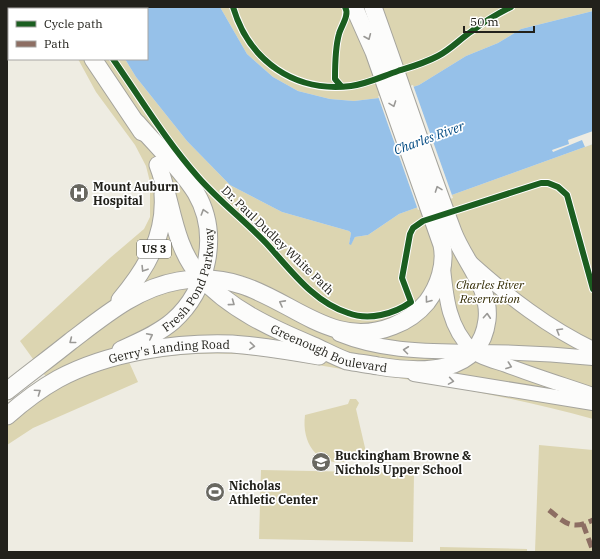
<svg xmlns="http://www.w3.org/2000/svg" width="600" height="559" viewBox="0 0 600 559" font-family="'IBM Plex Serif',serif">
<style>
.green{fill:#dcd5b1}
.water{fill:#96c1e9}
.pier{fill:#eeece2}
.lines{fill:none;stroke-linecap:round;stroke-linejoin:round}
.secondary-casing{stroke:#a5a49d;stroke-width:16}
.trunk-casing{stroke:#a5a49d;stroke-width:19}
.secondary{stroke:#fcfcfb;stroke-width:14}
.trunk{stroke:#fcfcfb;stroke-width:17}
.quiet{stroke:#8d6e63;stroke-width:5;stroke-dasharray:10 5;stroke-linecap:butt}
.cycleway-casing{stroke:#fff;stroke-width:8}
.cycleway{stroke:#1b5e20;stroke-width:6}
.oneway{stroke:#9a9996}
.labels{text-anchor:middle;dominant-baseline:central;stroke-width:3.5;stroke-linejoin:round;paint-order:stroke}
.shield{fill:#fff;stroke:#64645f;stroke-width:1}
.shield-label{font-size:11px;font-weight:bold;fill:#22211b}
.poi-label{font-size:12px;font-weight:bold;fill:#22211b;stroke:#fff;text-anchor:start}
.street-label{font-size:12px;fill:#22211b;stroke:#fff}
.park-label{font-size:12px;font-style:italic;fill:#342d05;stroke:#fff}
.water-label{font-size:13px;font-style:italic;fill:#024a82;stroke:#fff}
</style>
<rect width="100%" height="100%" fill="#eeece2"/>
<g class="green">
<polygon points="220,7 593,7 593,11 521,29 498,43 466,56 419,85 379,98 354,101 330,99 298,91 273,77 247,54"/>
<path d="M78,59H125L136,77L187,141L230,185L282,212L349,231L351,233L349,244H351L355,237L368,235L399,214L593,144V419C517,398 439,384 361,372C320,366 279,357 238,354C201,352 165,355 129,362L138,382L33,428L7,445V423L54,388L20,341L110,258L144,229L150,217V182L146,166L135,145L96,92Z"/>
<path d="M350,399H356L359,403L356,409L366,452C333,476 300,455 305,415L348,404Z"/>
<polygon points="539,445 593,450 593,552 535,552"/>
<polygon points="261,470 414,473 413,542 259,539"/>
<polygon points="440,547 527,549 527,552 440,552"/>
</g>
<polygon class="water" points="97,7 220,7 247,54 273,77 298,91 330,99 354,101 379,98 419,85 466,56 498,43 521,29 593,11 593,144 399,214 368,235 355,237 351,245 349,244 351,233 349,231 282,212 230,185 187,141 136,77 125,59 147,59 147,9 98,9"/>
<g class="pier">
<polygon points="413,85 453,198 418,210 378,96"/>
<polygon points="593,131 593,144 585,147 582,140 553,152 552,150 569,144 568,140"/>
</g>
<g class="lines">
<g class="secondary-casing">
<g id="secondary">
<path d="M471,263C509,297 547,327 593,349"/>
<path d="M443,268C446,298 449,328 472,350C480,358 495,361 506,365C535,376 564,385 593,395"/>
<path d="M339,334C383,352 428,351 474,352C514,352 554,354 593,358"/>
<polyline points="414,374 593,403"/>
</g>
</g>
<g class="trunk-casing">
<g id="trunk">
<polyline points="65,7 66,9"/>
<polyline points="93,59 142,132"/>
<path id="s1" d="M158,165C172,201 173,246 200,276C229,309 273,329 314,346C325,351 336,357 347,361C357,363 368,364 378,366C420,373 480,376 487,320C491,287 464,261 453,232C425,158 400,82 373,7"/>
<path d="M120,300C146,269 166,236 163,194"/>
<path id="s2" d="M121,350C138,342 158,334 173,321C208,290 220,234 196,193C182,170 155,144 137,123"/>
<path d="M7,391C28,374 50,358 71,341C104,316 137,288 178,281C200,277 220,278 241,285C293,301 334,350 393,326C406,321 418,313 427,302C439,286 446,264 442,245L374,52L354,7"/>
<path id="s3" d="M7,416C23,402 40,389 58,379C108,352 176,342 232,344C261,346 290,351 319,356"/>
</g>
</g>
<use href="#secondary" class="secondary"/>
<use href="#trunk" class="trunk"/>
<g class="quiet">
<path d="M549,510C566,524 572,530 593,520"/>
<polyline points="583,524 593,551"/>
</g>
<g class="cycleway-casing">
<g id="cycleway">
<path d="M233,7C249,61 295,93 351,86C367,84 383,76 398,71C411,67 425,63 438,56C450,50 460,39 472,31C484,22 497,14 511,7"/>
<path d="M113,59C141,99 166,141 198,177C219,201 244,220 266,243C290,269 313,302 348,313C369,321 394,314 411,302L402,278L410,234L413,228L423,221L541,183H548L558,187L567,195L593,289"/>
<path d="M341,86L335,79C335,65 335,48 339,34C341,26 350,15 345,7"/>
</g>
</g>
<use href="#cycleway" class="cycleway"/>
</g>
<defs><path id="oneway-chevron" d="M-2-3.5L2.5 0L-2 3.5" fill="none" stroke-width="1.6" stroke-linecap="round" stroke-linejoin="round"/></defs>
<g class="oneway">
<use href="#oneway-chevron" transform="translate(368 37) rotate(67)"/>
<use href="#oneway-chevron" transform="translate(393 104) rotate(70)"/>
<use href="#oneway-chevron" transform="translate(438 189) rotate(-110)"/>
<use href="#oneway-chevron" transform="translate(204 212) rotate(-107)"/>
<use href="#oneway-chevron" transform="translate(144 269) rotate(122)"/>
<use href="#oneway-chevron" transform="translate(428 300) rotate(127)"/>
<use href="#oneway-chevron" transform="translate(232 303) rotate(36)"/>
<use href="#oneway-chevron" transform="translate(282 303) rotate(-152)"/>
<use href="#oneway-chevron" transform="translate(487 316) rotate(-86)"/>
<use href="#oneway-chevron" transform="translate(559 331) rotate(-149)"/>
<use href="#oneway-chevron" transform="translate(150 336) rotate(-27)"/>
<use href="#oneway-chevron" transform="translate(72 341) rotate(142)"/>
<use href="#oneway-chevron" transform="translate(252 346) rotate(5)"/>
<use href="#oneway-chevron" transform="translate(406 350) rotate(-173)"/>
<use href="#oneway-chevron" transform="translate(509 366) rotate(20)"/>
<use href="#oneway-chevron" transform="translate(451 381) rotate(9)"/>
<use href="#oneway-chevron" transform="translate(38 392) rotate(-35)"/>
</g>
<defs>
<g id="hospital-disc" transform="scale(1)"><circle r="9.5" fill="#696861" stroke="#fff"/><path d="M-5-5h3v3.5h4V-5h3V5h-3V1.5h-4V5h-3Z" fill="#fff"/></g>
<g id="school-disc" transform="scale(1)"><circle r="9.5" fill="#696861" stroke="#fff"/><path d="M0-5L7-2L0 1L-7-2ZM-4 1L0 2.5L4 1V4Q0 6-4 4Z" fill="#fff"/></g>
<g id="stadium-disc" transform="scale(1)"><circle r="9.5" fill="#696861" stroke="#fff"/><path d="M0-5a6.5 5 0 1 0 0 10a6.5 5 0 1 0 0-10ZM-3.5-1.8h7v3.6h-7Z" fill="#fff"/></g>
</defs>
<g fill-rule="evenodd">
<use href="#hospital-disc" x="79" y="193"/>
<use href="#school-disc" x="321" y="462"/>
<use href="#stadium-disc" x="215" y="492"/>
</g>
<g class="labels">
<rect class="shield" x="137" y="240" width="34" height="18" rx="3"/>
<g class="shield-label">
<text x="154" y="249">US 3</text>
</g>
<g class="poi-label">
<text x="93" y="186">Mount Auburn<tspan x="93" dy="14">Hospital</tspan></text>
<text x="335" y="455">Buckingham Browne &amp;<tspan x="335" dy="14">Nichols Upper School</tspan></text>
<text x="229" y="485">Nicholas<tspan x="229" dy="14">Athletic Center</tspan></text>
</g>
<g class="street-label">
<text transform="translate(278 240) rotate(44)">Dr. Paul Dudley White Path</text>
<text stroke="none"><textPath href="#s2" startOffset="105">Fresh Pond Parkway</textPath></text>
<text stroke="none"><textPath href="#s1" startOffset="270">Greenough Boulevard</textPath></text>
<text stroke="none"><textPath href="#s3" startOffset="179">Gerry's Landing Road</textPath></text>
</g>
<g class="park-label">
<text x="490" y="284">Charles River<tspan x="490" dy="14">Reservation</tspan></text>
</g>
<g class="water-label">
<text transform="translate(429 138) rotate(-20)">Charles River</text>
</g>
</g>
<rect width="600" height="559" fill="none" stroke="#22211b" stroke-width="16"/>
<rect x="8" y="8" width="140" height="52" fill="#ffffff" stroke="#a7a6a4"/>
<rect x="16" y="21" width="20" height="6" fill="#1b5e20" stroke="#a7a6a4"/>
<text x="44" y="28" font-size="12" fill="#22211b">Cycle path</text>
<rect x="16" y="41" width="20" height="6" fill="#8d6e63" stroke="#a7a6a4"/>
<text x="44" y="48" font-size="12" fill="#22211b">Path</text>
<path d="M464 26v6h70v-6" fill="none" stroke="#22211b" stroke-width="2"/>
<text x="470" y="26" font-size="12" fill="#22211b" stroke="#ffffff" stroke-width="3" paint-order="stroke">50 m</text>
</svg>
